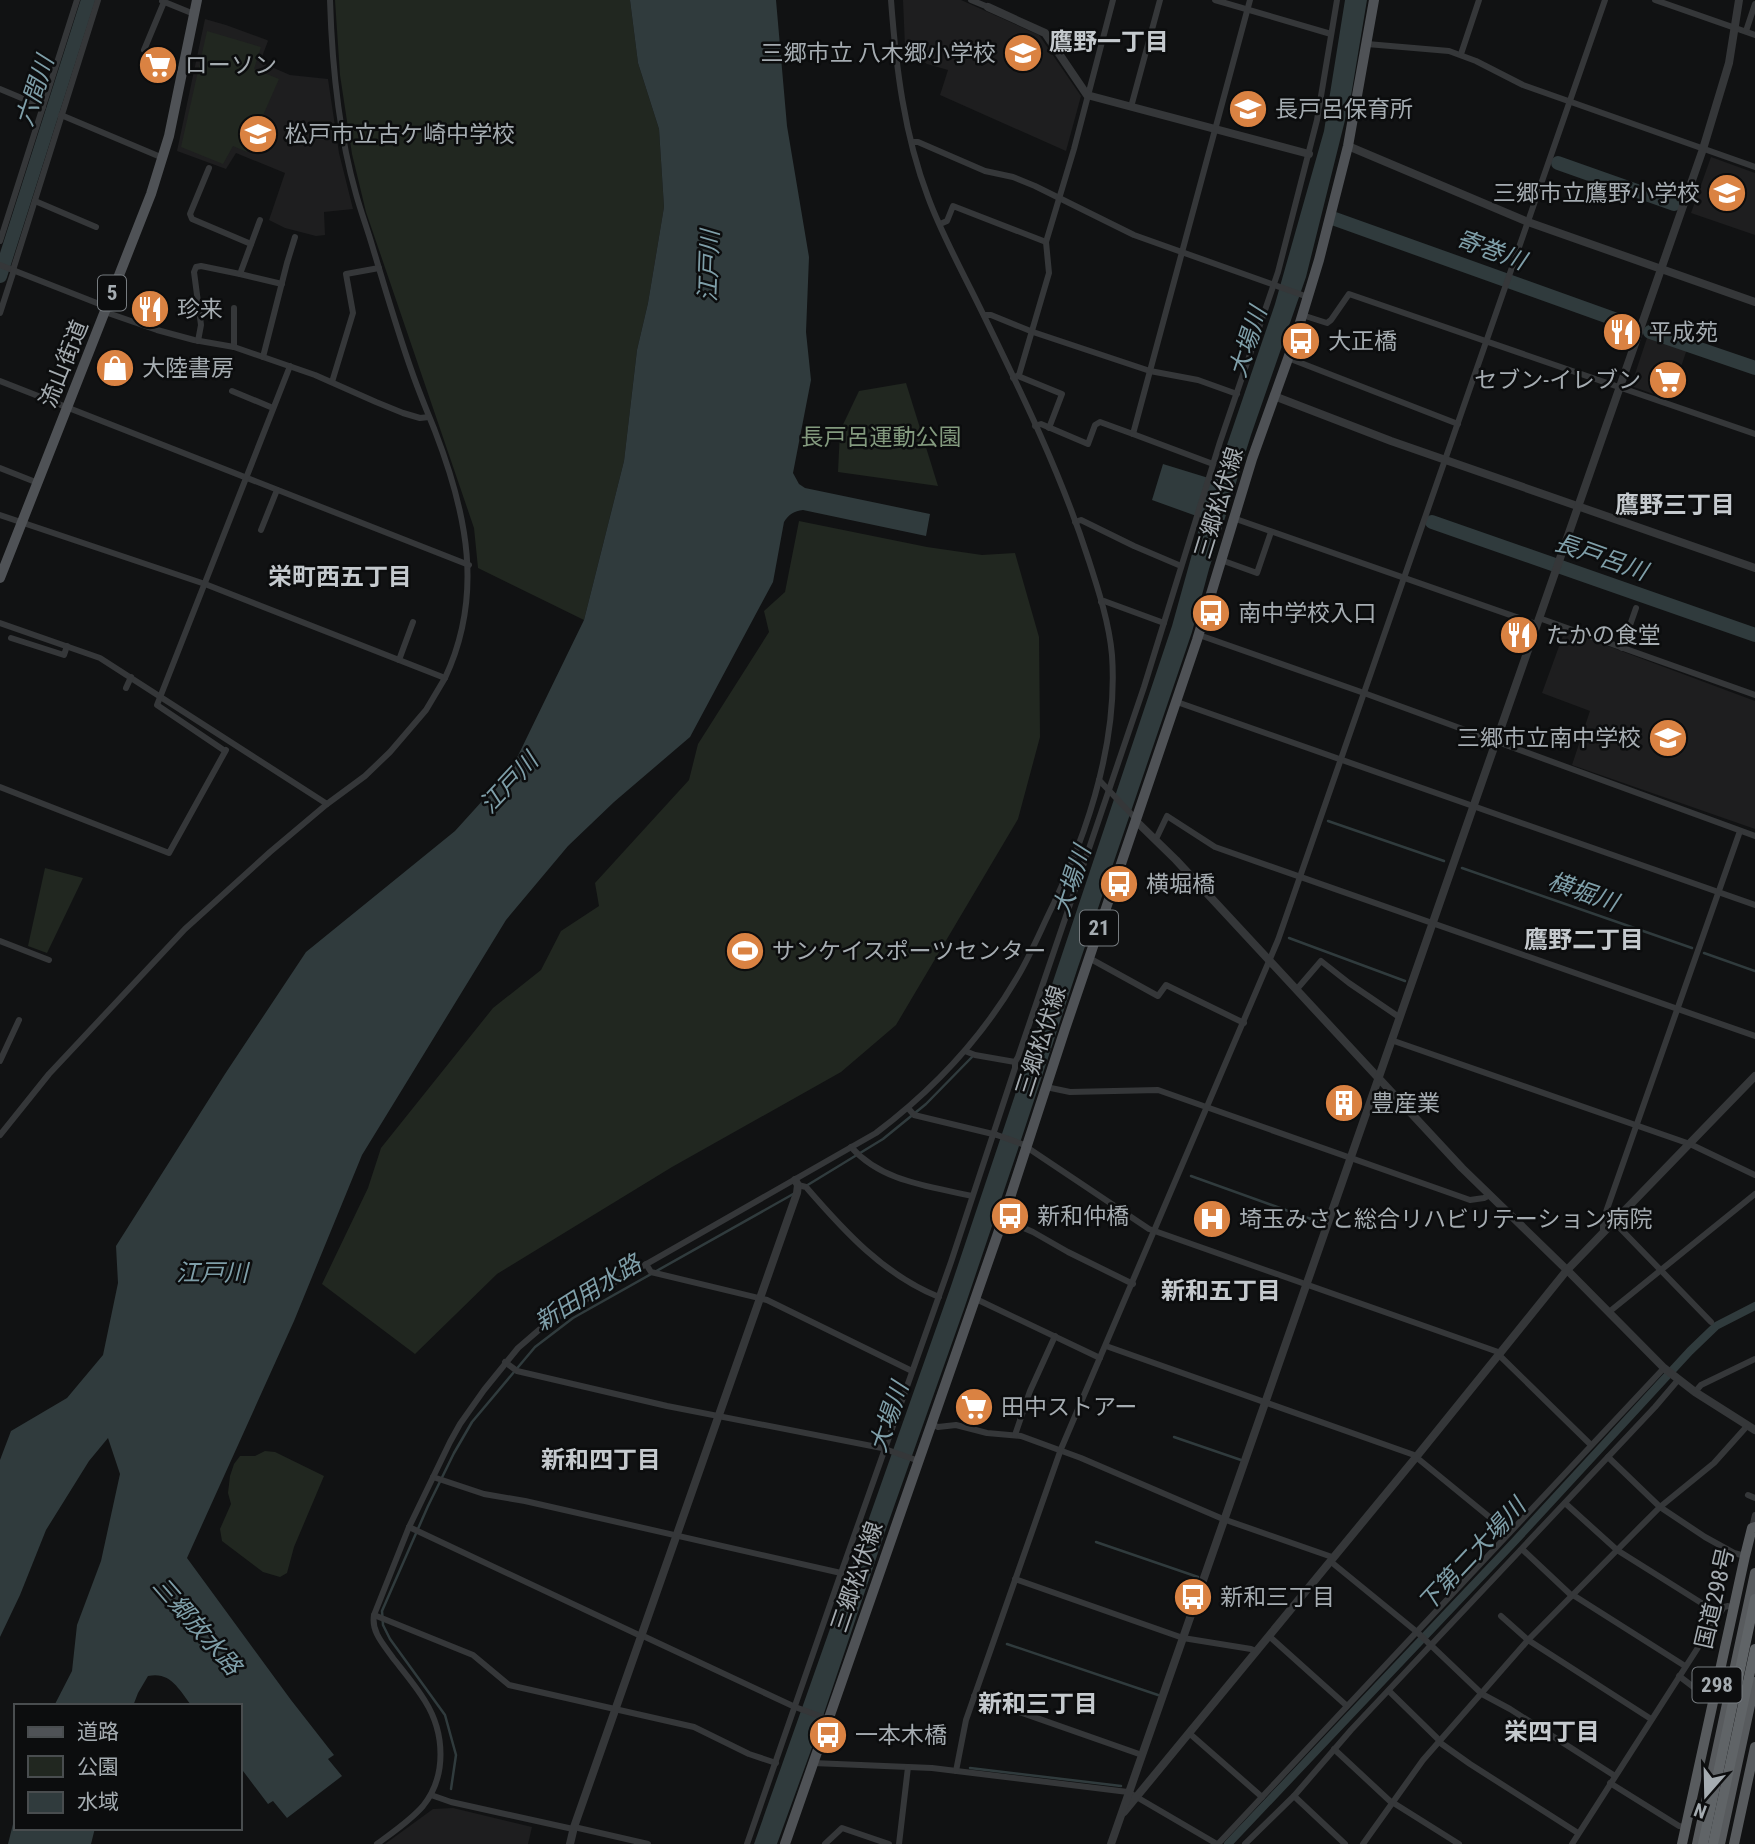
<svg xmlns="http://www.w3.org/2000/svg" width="1755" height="1844" viewBox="0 0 1755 1844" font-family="'Roboto Condensed','Noto Sans JP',sans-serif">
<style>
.built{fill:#1e1e1f}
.green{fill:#212720}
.water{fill:#303b3d}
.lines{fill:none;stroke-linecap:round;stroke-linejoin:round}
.stream{stroke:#303b3d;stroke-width:2.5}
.canal{stroke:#303b3d;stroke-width:8}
.river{stroke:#303b3d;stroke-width:14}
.minor{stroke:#353739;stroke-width:6}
.tertiary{stroke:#353739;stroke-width:8}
.primary{stroke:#4f5256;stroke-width:10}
.trunk{stroke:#585b5e;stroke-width:10}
.motorway{stroke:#606467;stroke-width:10}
.labels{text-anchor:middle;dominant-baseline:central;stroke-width:5;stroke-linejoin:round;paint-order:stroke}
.shield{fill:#0c0d0e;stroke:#777c80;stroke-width:2}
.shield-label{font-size:21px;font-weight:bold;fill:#a5acb1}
.poi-label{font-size:23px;fill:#a5acb1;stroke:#0c0d0e;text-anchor:start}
.street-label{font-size:23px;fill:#a5acb1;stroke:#0c0d0e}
.park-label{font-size:23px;fill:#839a7e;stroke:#0c0d0e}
.neighbourhood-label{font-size:24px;font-weight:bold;fill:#c5cace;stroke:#0c0d0e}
.water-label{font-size:24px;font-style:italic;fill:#7f9fa9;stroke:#0c0d0e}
</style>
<rect width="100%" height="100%" fill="#111213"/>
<g class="built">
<polygon points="903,0 961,0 1039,35 1081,96 1066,151 940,95 948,70 927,64 905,47"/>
<polygon points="205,19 226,25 267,40 268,41 260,62 290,75 328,79 339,153 353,209 324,212 325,235 316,236 285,228 269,220 285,173 236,153 226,169 177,151"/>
<polygon points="1711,157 1755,173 1755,235 1691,213"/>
<polygon points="1648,335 1687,349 1670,400 1631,386"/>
<polygon points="1565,630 1755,701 1755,829 1572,765 1590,711 1542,693"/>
<polygon points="453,1808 532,1827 528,1844 385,1844 433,1809"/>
</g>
<g class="green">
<polygon points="335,0 630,0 638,63 659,129 664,207 648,303 637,350 624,461 584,620 478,568 474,528 366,212 352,154 340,75"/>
<polygon points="207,31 261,47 254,69 279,79 247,152 233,146 223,164 181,147"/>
<polygon points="906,383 938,486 838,472 840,431 859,391"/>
<polygon points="799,521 927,547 982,555 1015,553 1039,637 1040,737 1018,819 896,1025 841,1072 672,1167 497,1274 415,1354 322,1284 368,1188 381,1148 493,1008 541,970 561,931 599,906 595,883 689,780 698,744 769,632 764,611 785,592"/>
<polygon points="45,868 83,878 47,953 28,946"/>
<polygon points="265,1451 275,1452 324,1476 294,1547 287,1573 280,1577 263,1572 222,1541 220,1529 231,1504 228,1493 230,1476 234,1464 240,1456 255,1456"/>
</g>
<g class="water">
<path d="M630,0H776L787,126L809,257L806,332L811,380L793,473L799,484L805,488L930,514L926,536L803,510C794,511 789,514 784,522L773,582L690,737L614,802L568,846L506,920L362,1155L294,1321L187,1558L291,1700L334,1755L328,1759L342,1776L287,1818L273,1801L268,1804L240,1767V1706H192C179,1690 171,1671 148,1676L138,1693L133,1706H54L72,1671L77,1625L101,1561L120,1474L108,1438L89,1461L46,1530L20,1595L0,1637V1460L11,1431L67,1398L103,1355L118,1283L116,1246L225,1074L306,952L455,831L512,768L584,620L624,461L637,350L648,303L664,207L659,129L638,63Z"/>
<polygon points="1345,0 1367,0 1351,96 1306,277 1251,435 1209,569 1192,632 1078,967 1017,1152 964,1309 885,1532 818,1731 777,1844 754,1844 951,1286 1172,626 1202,518 1152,500 1163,464 1215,480 1275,304 1324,131"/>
<polygon points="16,1812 16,1828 95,1828 91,1844 8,1844"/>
</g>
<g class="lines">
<g class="stream">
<polyline points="1328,821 1444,861"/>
<polyline points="1462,868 1692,948"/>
<polyline points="1289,938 1405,981"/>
<polyline points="1704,953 1755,971"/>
<polyline points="1191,1176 1319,1222"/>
<polyline points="806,1186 883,1139 926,1104 972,1057"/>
<polyline points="1174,1437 1241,1460"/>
<polyline points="1096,1542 1198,1577"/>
<polyline points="1007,1644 1158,1695"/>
<polyline points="970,1768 1121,1786"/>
<polyline points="451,1789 456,1755 445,1715 390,1639 383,1625 382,1611 428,1506 454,1453 472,1422 535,1347 573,1318 795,1193"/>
</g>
<polyline class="canal" points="1228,1844 1514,1542 1690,1351 1716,1326 1755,1306"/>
<g class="river">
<polyline points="1558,163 1674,204"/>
<polyline points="1335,219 1631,325"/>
<polyline points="0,276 88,0"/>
<polyline points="1650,332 1755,368"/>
<polyline points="1432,522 1755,635"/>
</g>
<g class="minor">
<path d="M330,0C332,65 338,131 356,194C361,212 367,228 372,245C385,288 397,330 412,372C419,392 427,411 435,431C467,514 484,595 445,678"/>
<polyline points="971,0 988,7"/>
<polyline points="1215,0 1331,34"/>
<polyline points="1655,0 1755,35"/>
<polyline points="162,1 194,14"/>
<polyline points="1746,31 1755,4"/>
<polyline points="1367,44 1449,51 1476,61 1523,85 1755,167"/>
<polyline points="144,50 164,2"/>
<polyline points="1461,54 1479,0"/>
<polyline points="0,89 43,107"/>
<polyline points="1131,107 1160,0"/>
<polyline points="61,115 163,158"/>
<polyline points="912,142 918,142 985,171 1013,177 1035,186 1134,235 1308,297"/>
<polyline points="209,168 190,214 192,219 251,244"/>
<polyline points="35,201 96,227"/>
<polyline points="940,224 947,221 953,206 1046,242"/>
<polyline points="0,241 77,0"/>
<polyline points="0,265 107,307"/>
<polyline points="13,270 98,0"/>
<polyline points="240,274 282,284"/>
<polyline points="234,308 234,347"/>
<polyline points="105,312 157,330 194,340 234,347 315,375 376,402 403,413 420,418 429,417"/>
<polyline points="0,313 14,270"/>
<polyline points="984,315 991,315 1033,332 1150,371 1198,380 1237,394"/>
<polyline points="1302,315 1327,323 1331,320 1349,294 1755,434"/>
<polyline points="198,341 201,325 194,272 196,267 201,266 240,274 260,220"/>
<polyline points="263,357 287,263 295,237"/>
<polyline points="1288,358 1458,424"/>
<polyline points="1018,376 1062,394 1049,428"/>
<polyline points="1013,378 1019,375 1049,273 1046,242 1074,149 1113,0"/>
<polyline points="0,381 469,565"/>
<polyline points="332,382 353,313 346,274 379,268"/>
<polyline points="232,391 273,408"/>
<polyline points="1035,426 1041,424 1088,444 1095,425 1100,422 1133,434 1250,0"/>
<polyline points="1133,434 1213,464"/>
<polyline points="0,468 38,483"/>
<polyline points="0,515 205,584 445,678 426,710 390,752 365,776 327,804 270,852 185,929 49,1074 0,1135"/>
<polyline points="1233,518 1536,624"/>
<polyline points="1075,522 1081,520 1134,546 1181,566"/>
<polyline points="261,530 277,490"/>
<polyline points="1221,560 1257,573 1271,532"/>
<polyline points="1101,602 1104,601 1164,623"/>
<polyline points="1539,618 1755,695"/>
<polyline points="0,623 100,658 327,804"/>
<polyline points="1199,635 1364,693 1755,836"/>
<polyline points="11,638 64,655 67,646"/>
<polyline points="1622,648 1636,608"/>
<polyline points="399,660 413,622"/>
<polyline points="126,688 131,677"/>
<polyline points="1177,702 1755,905"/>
<polyline points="225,751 157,705 290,366"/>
<polyline points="1099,780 1136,819"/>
<polyline points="0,787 169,853 226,750"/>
<polyline points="1156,839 1167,816 1215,847 1755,1036"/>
<polyline points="0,941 49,960"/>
<polyline points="1089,958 1158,996 1166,985 1244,1023"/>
<polyline points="1297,989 1321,961 1349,983 1399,1017"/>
<polyline points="1391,1040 1690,1144 1755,1175"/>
<polyline points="965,1051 975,1055 1015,1062"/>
<polyline points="0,1061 19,1020"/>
<polyline points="1046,1087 1070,1092 1158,1090 1470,1200 1484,1198 1490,1195"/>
<polyline points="908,1108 914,1115 997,1135 1022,1144 1149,1229 1501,1353"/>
<path d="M851,1147C882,1182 929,1186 972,1196"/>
<path d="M798,1185L806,1187C844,1231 884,1275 939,1297"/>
<polyline points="1003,1219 1033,1232 1068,1252 1133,1284"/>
<polyline points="1614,1222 1711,1322"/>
<polyline points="1603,1233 1603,1221 1607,1209 1740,831"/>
<polyline points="646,1264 651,1272 767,1300 912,1371"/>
<polyline points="976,1299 1100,1358"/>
<polyline points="1609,1312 1755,1194"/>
<polyline points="1106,1346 1417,1456"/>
<polyline points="1499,1355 1591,1445"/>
<polyline points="505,1362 517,1371 667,1406 882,1448 919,1461"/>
<polyline points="1695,1392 1701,1385 1755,1359"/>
<polyline points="931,1424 938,1427 956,1425 987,1433 1021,1436 1081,1458 1223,1519 1332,1557"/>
<polyline points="1015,1435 1030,1391 1055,1336"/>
<polyline points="1416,1457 1509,1533"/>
<polyline points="1608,1457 1660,1507 1705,1537 1734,1553 1745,1556"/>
<polyline points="433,1477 484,1494 525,1501 841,1573"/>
<polyline points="1748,1495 1755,1498"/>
<polyline points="1565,1503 1617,1550 1719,1614"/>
<polyline points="409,1527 641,1636"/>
<polyline points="1752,1528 1755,1515"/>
<polyline points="1522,1549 1572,1596"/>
<polyline points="1330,1561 1417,1632 1482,1694 1510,1709 1615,1776"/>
<polyline points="1015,1579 1183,1638 1251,1649 1256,1651"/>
<polyline points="1573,1595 1685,1666"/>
<polyline points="374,1615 473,1655 509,1685 694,1727 749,1754 776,1763"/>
<polyline points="1501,1616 1528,1640 1651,1719"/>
<polyline points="641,1635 795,1707 828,1719"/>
<polyline points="1269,1636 1347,1706"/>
<polyline points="1679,1676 1700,1692 1714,1698"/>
<polyline points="1389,1691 1440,1741"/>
<polyline points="974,1696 1142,1755"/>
<polyline points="1189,1733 1262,1797"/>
<polyline points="1439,1742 1470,1764 1578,1833"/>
<polyline points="1334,1749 1392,1803"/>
<polyline points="813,1763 932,1768 1128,1792 1217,1844"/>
<polyline points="956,1771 966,1720 1061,1449 1278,940 1605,0"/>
<polyline points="1610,1783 1679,1826 1686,1827"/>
<polyline points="431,1795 451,1802 573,1829"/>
<polyline points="1294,1796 1345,1844"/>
<polyline points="1392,1802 1459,1844"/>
<polyline points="574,1827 648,1844"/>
<path d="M377,1844C393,1832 410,1821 423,1806C447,1776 445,1733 425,1701C416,1686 404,1672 393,1658C384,1645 371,1632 374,1615L409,1527L450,1442L460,1424L484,1390L518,1348L540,1329L601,1290L876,1133C933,1090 982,1038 1018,976C1032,952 1042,927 1054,903C1090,826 1118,740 1112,655C1109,622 1098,589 1088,558C1061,474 1022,394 984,316C965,276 943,238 928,197C904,134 896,67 891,0"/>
<polyline points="747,1844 841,1573 951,1262 1015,1068 1015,1062 1018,1057 1144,687 1220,442 1278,272 1317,120 1337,0"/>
<polyline points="825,1844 842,1828 889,1844"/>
<polyline points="899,1844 908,1767"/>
<polyline points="1218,1844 1664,1368"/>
<polyline points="1245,1844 1294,1796 1351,1730 1655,1407 1678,1380"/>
<polyline points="1363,1844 1423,1760 1528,1640 1635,1532 1660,1507 1714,1463 1748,1425"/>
<polyline points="1572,1844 1724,1607 1728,1606 1734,1608"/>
</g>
<g class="tertiary">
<polyline points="988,7 1045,33 1087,95 1309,154"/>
<polyline points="1348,146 1528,222 1755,302"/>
<polyline points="1274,396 1391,441 1755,568"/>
<polyline points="1136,821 1176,860 1462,1168 1567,1270 1664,1368 1695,1392 1755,1430"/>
<polyline points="1124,1812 1417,1456 1567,1270 1755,1076"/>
<polyline points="570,1844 574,1827 797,1193 798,1185 795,1180"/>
<polyline points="1111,1844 1703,149 1729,63 1739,0"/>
</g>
<g class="primary">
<polyline points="0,578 151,194 169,136 197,0"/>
<polyline points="785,1844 1003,1219 1065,1029 1197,640 1252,459 1295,339 1319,260 1348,146 1374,0"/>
</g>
<g class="trunk">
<polyline points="1682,1844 1745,1556 1752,1528 1755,1527"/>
<polyline points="1697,1844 1755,1573"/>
<polyline points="1720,1844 1755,1682"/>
<polyline points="1734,1844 1755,1747"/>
</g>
<g class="motorway">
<polyline points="1703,1844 1755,1599"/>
<polyline points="1713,1844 1755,1649"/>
</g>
</g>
<defs>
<g id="school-disc" transform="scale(2.0125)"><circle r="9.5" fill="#da8242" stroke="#0c0d0e"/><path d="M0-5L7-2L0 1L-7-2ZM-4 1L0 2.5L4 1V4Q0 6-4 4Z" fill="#fff"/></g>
<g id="supermarket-disc" transform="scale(2.0125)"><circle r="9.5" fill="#da8242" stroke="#0c0d0e"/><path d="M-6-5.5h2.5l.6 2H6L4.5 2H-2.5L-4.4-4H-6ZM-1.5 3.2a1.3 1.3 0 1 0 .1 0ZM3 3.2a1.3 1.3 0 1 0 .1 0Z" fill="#fff"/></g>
<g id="restaurant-disc" transform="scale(2.0125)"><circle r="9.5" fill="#da8242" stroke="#0c0d0e"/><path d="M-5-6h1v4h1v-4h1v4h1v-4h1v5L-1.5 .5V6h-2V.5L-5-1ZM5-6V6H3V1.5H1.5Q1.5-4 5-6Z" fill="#fff"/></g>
<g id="bus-disc" transform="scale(2.0125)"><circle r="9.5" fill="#da8242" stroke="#0c0d0e"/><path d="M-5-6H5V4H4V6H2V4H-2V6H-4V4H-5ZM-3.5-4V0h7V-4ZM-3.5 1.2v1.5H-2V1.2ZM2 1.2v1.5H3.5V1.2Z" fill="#fff"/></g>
<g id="shop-disc" transform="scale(2.0125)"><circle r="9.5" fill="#da8242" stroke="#0c0d0e"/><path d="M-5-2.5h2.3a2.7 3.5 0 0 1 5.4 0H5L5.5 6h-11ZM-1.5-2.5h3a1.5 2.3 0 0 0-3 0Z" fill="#fff"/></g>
<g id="stadium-disc" transform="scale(2.0125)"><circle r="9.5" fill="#da8242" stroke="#0c0d0e"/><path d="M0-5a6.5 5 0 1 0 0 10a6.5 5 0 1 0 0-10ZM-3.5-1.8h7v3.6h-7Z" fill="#fff"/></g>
<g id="building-disc" transform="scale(2.0125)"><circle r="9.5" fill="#da8242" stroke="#0c0d0e"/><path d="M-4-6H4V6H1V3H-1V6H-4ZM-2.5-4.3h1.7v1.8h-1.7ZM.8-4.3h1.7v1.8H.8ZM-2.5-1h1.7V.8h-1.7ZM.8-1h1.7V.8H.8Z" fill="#fff"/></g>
<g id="hospital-disc" transform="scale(2.0125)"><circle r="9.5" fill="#da8242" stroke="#0c0d0e"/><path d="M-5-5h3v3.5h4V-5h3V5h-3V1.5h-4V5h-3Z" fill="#fff"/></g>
</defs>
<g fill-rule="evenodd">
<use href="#school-disc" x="1023" y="53"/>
<use href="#supermarket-disc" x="158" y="65"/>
<use href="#school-disc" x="1248" y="109"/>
<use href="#school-disc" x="258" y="134"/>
<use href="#school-disc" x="1727" y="193"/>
<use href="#restaurant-disc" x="150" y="309"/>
<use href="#restaurant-disc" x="1622" y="332"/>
<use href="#bus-disc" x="1301" y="341"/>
<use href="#shop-disc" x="115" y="368"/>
<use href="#supermarket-disc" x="1668" y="380"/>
<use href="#bus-disc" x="1211" y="613"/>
<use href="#restaurant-disc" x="1519" y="635"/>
<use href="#school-disc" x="1668" y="738"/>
<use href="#bus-disc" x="1119" y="884"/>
<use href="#stadium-disc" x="745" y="951"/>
<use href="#building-disc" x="1344" y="1103"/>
<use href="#bus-disc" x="1010" y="1216"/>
<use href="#hospital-disc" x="1212" y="1219"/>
<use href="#supermarket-disc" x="974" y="1407"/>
<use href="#bus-disc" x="1193" y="1597"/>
<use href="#bus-disc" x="828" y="1735"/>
</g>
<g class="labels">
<g class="shield">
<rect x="98" y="275.5" width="28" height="35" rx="5"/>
<rect x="1080" y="910.5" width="38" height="35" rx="5"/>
<rect x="1692.5" y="1667.5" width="49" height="35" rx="5"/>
</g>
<g class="shield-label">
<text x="112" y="293">5</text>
<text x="1099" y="928">21</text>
<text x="1717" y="1685">298</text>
</g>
<g class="poi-label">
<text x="996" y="53" text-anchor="end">三郷市立 八木郷小学校</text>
<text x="185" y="65">ローソン</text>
<text x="1275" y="109">長戸呂保育所</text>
<text x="285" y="134">松戸市立古ケ崎中学校</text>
<text x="1700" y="193" text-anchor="end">三郷市立鷹野小学校</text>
<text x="177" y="309">珍来</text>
<text x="1649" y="332">平成苑</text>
<text x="1328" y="341">大正橋</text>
<text x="142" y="368">大陸書房</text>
<text x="1641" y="380" text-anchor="end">セブン-イレブン</text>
<text x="1238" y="613">南中学校入口</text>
<text x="1546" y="635">たかの食堂</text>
<text x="1641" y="738" text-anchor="end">三郷市立南中学校</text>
<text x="1146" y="884">横堀橋</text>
<text x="772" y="951">サンケイスポーツセンター</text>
<text x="1371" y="1103">豊産業</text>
<text x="1037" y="1216">新和仲橋</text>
<text x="1239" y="1219">埼玉みさと総合リハビリテーション病院</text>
<text x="1001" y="1407">田中ストアー</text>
<text x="1220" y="1597">新和三丁目</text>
<text x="855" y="1735">一本木橋</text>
</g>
<g class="street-label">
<text transform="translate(64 364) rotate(-68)">流山街道</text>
<text transform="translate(1219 503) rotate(-73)">三郷松伏線</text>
<text transform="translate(1041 1041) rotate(-72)">三郷松伏線</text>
<text transform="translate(857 1577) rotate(-71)">三郷松伏線</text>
<text transform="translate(1715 1598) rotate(-77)">国道298号</text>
</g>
<g class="park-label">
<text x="881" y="437">長戸呂運動公園</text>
</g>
<g class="neighbourhood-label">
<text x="1109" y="42">鷹野一丁目</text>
<text x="1675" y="505">鷹野三丁目</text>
<text x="340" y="577">栄町西五丁目</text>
<text x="1584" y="940">鷹野二丁目</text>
<text x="1221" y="1291">新和五丁目</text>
<text x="601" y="1460">新和四丁目</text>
<text x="1038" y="1704">新和三丁目</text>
<text x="1552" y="1732">栄四丁目</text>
</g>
<g class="water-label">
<text transform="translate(35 91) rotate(-72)">六間川</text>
<text transform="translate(1491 250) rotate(20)">寄巻川</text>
<text transform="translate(709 266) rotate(-88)">江戸川</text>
<text transform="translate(1248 342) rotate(-72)">大場川</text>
<text transform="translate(1601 557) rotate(19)">長戸呂川</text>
<text transform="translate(509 783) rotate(-47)">江戸川</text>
<text transform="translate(1072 881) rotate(-72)">大場川</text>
<text transform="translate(1583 892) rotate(19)">横堀川</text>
<text x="212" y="1273">江戸川</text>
<text transform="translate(588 1293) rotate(-32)">新田用水路</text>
<text transform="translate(889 1417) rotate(-71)">大場川</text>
<text transform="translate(1472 1555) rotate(-47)">下第二大場川</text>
<text transform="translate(197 1626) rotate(49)">三郷放水路</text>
</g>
</g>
<rect x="14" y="1704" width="228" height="126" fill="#0c0d0e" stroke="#494d4f" stroke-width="2"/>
<rect x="28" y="1727" width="35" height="10" fill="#4f5256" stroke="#494d4f" stroke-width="2"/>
<text x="77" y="1739" font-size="21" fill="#a5acb1">道路</text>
<rect x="28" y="1756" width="35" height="21" fill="#212720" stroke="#494d4f" stroke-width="2"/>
<text x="77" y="1774" font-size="21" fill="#a5acb1">公園</text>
<rect x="28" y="1792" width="35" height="21" fill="#303b3d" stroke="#494d4f" stroke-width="2"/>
<text x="77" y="1809" font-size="21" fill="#a5acb1">水域</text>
<g transform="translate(1706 1795) rotate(200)" stroke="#0c0d0e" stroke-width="5" paint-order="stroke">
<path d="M0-5L12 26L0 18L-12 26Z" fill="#a5acb1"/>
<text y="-10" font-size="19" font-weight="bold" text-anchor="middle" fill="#a5acb1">N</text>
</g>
</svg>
